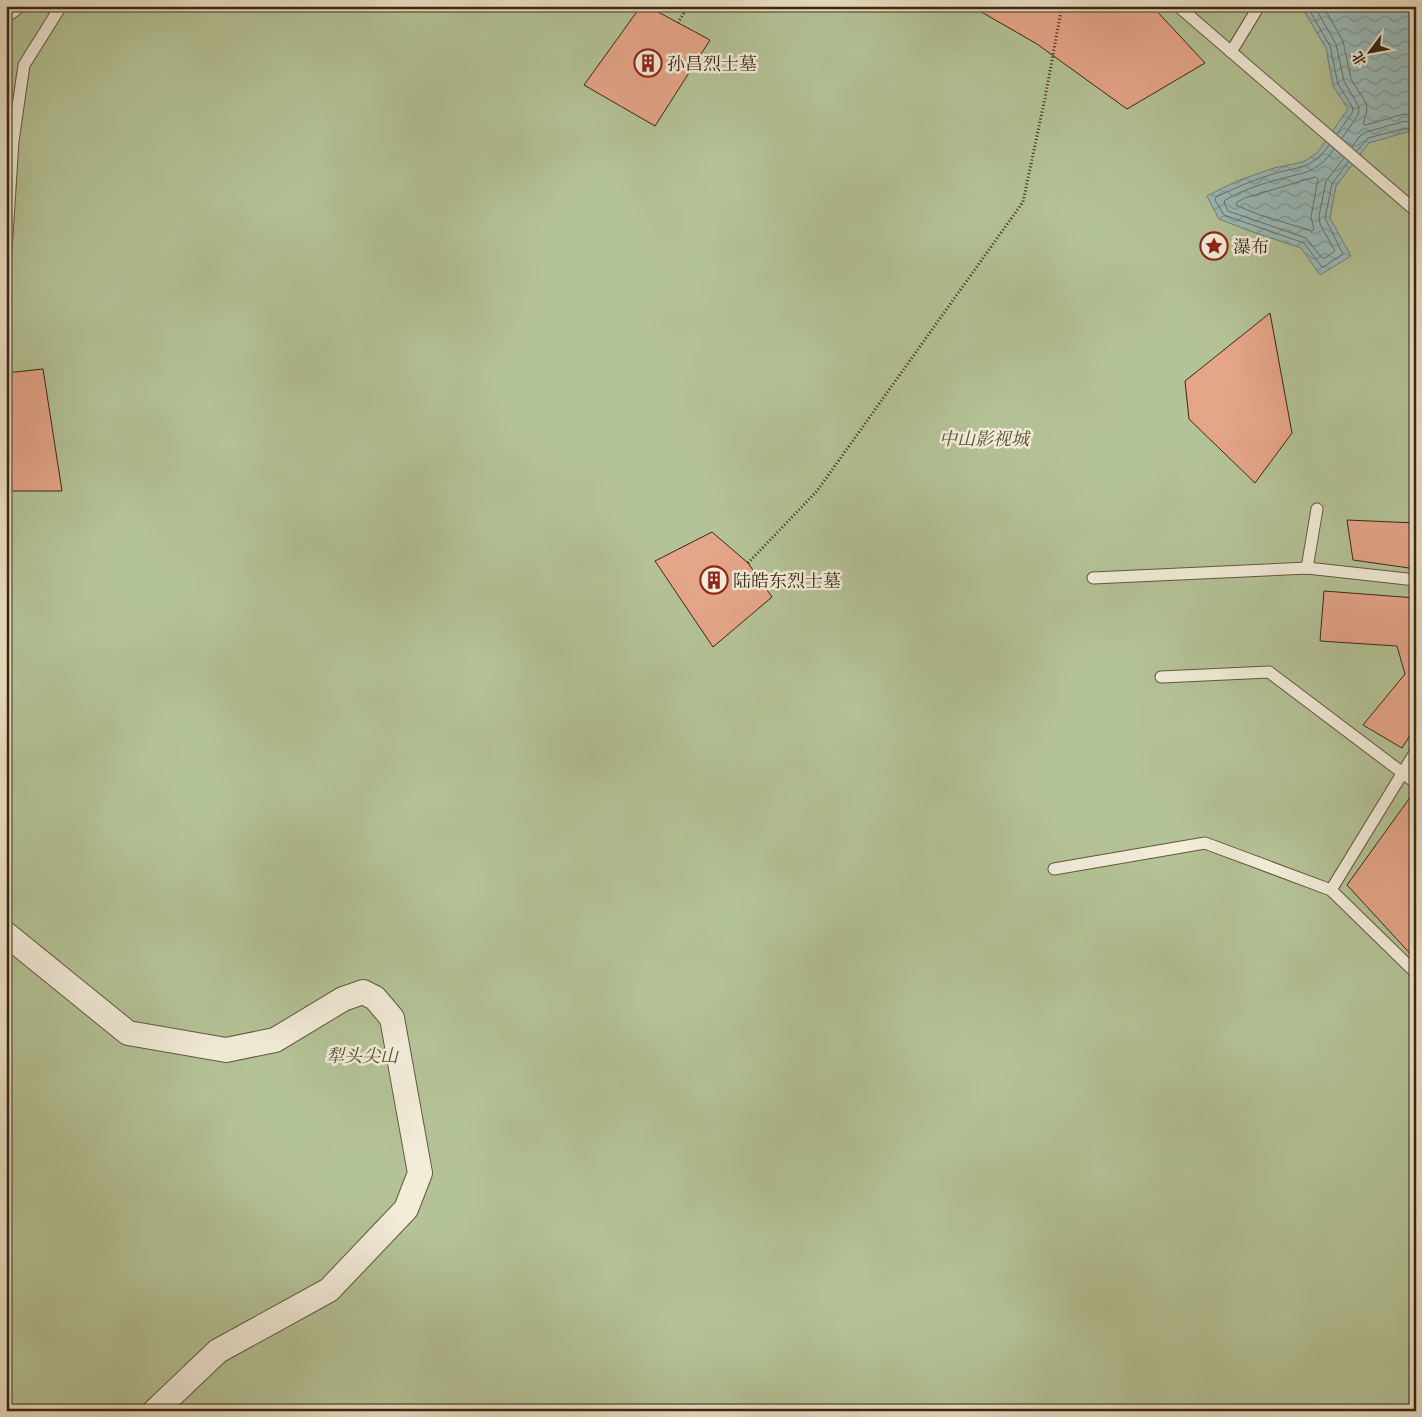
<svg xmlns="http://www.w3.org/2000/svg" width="1422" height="1417" viewBox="0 0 1422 1417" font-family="'EB Garamond','Noto Serif SC',serif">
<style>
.park{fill:#b4c397;stroke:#767554}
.water{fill:url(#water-waves);stroke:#738077}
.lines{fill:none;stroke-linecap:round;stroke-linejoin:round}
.shore{stroke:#697266;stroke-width:1}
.building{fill:#e5a589;stroke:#382712}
.service-casing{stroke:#65563f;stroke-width:13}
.minor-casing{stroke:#65563f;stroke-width:26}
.path{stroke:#382712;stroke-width:3;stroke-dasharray:1 2.5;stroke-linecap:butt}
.service{stroke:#f2ecd9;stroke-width:11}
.minor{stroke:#f2ecd9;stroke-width:24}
.labels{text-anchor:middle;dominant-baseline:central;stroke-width:5;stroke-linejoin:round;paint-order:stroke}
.poi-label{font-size:18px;fill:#382712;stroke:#f2ecd9;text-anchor:start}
.park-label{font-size:18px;font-style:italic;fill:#574e33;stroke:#f2ecd9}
</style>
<defs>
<pattern id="water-waves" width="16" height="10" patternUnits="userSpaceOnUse" patternTransform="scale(1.25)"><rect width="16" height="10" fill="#9abcbb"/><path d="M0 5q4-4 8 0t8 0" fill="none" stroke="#7f9997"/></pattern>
</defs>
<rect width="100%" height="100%" fill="#ebe1c5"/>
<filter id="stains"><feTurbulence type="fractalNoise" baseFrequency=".004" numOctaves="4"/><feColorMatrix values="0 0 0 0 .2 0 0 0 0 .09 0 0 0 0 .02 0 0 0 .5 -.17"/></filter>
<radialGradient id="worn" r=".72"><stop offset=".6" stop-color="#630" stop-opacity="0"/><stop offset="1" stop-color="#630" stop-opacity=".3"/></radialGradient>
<rect class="park" x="6" y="6" width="1410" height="1405"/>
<polygon class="water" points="1301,6 1416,6 1416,136 1407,132 1369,143 1336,186 1330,218 1351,256 1320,275 1301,248 1250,231 1219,219 1207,196 1237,181 1274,168 1303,162 1317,153 1348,109 1333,86 1326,48"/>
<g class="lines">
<g class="shore">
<polyline points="1307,6 1330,46 1338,84 1353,108 1352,113 1337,134"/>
<polyline points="1314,6 1336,44 1344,81 1359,107 1358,115 1342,138"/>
<polyline points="1323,6 1343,41 1351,79 1366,103 1367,111 1363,124 1366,125 1404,114 1416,116"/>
<path d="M1329,145C1312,170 1299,166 1273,174C1253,180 1235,188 1216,197L1215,200L1224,215L1304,243L1321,266L1323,267L1343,254L1325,218L1332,184L1348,162"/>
<polyline points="1352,147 1360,136 1366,132 1405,121 1416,124"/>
<path d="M1334,149C1316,175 1303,172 1276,180C1258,185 1241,191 1225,200L1224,203L1228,211L1306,238L1322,258H1325L1335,251L1320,224L1319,216L1326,181L1344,158"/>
<polyline points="1357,151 1368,138 1406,128 1416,131"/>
<polygon points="1316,177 1318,179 1311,217 1314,229 1312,231 1257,214 1236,205 1237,202 1245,198"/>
</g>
</g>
<g class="building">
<polygon points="641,6 647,6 710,40 655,126 584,85"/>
<polygon points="971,6 1152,6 1205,63 1127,109 1037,44"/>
<polygon points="1270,313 1292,433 1255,483 1189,419 1185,381"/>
<polygon points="43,369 62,491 6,491 6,373"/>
<polygon points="1347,520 1416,523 1416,569 1353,560"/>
<polygon points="712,532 748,563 772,597 713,647 655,561"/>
<polygon points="1324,591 1416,598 1416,726 1402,748 1363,725 1405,674 1397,646 1320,641"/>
<polygon points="1414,792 1416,794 1416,960 1347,885"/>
</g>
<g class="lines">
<g class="service-casing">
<g id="service">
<polyline points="1178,6 1416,211"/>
<polyline points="6,17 21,6"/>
<polyline points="1231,52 1259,6"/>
<polyline points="6,252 13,141 24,65 61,6"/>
<polyline points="1307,568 1317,509"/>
<polyline points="1093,578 1307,568 1416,580"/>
<polyline points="1161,677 1269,672 1416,783"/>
<polyline points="1416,751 1331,890 1416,973"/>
<polyline points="1054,869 1205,843 1331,890"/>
</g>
</g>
<g class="minor-casing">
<polyline id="minor" points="6,934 128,1033 226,1050 275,1040 343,999 363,992 375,998 392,1018 420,1173 406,1209 329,1290 218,1351 155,1411"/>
</g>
<g class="path">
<polyline points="678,23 688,6"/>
<polyline points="748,563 817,491 1023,202 1045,98 1062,6"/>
</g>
<use href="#service" class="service"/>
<use href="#minor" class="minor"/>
</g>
<defs>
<g id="building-ring" transform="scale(1.4375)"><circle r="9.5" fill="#f2ecd9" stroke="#8f2418" stroke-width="1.5"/><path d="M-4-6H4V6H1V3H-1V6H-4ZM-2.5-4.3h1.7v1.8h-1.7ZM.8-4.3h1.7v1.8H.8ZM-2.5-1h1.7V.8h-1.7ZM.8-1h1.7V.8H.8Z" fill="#8f2418"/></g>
<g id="sight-ring" transform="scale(1.4375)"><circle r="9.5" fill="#f2ecd9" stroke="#8f2418" stroke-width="1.5"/><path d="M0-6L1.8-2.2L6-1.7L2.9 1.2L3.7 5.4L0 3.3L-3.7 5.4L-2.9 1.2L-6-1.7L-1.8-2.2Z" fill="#8f2418"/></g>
</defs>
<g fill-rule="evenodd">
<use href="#building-ring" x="648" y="63"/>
<use href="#sight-ring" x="1214" y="246"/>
<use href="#building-ring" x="714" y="580"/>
</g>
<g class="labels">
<g class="poi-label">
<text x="667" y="63">孙昌烈士墓</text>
<text x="1233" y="246">瀑布</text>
<text x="733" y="580">陆皓东烈士墓</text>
</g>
<g class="park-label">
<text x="984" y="438">中山影视城</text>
<text x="362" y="1055">犁头尖山</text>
</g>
</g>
<rect width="1422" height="1417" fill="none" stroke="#ebe1c5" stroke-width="25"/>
<rect x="8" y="8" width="1407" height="1402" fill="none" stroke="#382712" stroke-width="2.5"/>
<rect x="12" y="12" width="1397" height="1392" fill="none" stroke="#382712"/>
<g transform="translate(1370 52) rotate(238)" stroke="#f2ecd9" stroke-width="4" paint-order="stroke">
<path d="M0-4L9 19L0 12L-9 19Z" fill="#382712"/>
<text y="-8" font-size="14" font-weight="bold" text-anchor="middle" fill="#382712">北</text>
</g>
<rect width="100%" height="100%" filter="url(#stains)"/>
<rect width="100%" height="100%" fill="url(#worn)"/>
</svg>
